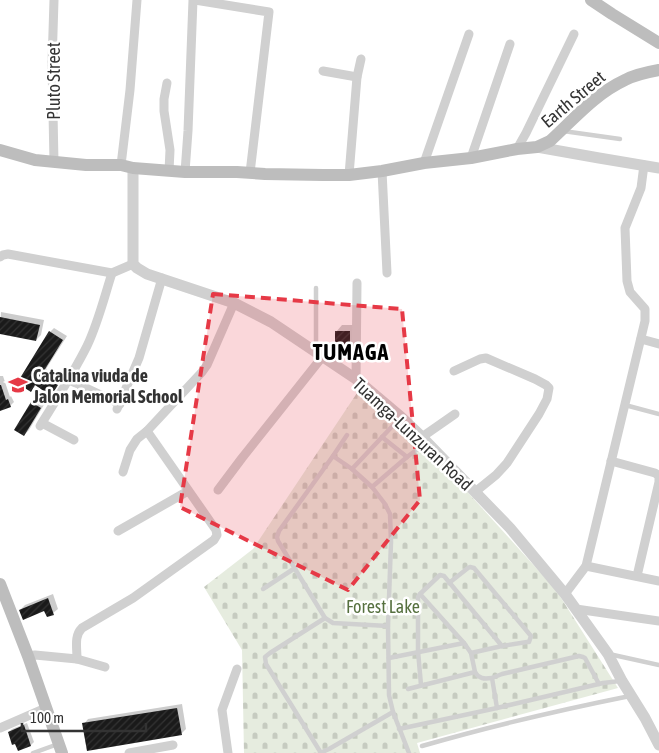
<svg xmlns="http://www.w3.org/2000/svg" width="659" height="753" viewBox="0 0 659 753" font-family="'Asap Condensed',sans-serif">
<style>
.cemetery{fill:url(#cemetery-stones)}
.shadow{fill:#0003}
.building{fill:url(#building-hatch)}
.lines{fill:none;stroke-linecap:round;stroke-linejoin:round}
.service{stroke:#d0d0d0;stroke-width:4.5}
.minor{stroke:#d0d0d0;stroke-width:9}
.tertiary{stroke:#d0d0d0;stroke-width:11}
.secondary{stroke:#bdbdbd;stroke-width:12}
.marked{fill:#e63946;fill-opacity:0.2;stroke:#e63946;stroke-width:4;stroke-dasharray:10 6;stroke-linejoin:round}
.labels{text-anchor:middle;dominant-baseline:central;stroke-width:5;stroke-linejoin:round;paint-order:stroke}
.street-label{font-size:18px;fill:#333;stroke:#fff}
.poi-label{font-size:18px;font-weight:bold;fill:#333;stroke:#fff;text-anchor:start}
.park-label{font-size:18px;fill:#56703f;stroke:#fff}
.district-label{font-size:22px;font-weight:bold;letter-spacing:1px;fill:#000;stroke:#fff}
</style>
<defs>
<pattern id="cemetery-stones" width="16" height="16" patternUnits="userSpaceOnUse" patternTransform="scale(1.25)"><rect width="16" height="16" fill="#e6ecdf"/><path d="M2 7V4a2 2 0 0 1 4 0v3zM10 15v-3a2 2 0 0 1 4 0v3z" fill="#c6cbc0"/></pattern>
<pattern id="building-hatch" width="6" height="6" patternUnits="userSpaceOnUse" patternTransform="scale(1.25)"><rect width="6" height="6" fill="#1a1a1a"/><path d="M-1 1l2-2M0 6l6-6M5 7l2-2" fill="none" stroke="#333"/></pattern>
</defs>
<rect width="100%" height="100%" fill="#fff"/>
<polygon class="cemetery" points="361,387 426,446 556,590 618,688 417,743 420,753 244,753 242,650 204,587 253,549"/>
<g class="shadow">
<polygon points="1,312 44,320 41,335 36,340 0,333"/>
<polygon points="342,325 356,325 356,338 350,345 336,332"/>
<polygon points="54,328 67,336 46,369 61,380 51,394 36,385 31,391 50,332"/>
<polygon points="0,376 3,376 10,397 11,396 14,402 10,406 0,410"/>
<polygon points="36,398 45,403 29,430 24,435 31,403"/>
<polygon points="53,594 58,609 53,613 45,610 20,610 25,605"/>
<polygon points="182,704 186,729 181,734 84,724 88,719"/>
<polygon points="27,723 34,742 31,745 9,732 12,729"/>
</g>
<g class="building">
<polygon points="0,317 40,325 36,341 0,334"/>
<polygon points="49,331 63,340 42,374 58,385 51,396 35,385 31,392 17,383"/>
<rect x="335" y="331" width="15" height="15"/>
<polygon points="0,385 1,385 6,400 8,399 11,407 0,411"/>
<polygon points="31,402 41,408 24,436 14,430"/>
<polygon points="48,598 54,615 47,617 44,611 23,620 19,610"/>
<polygon points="177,708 182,735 87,751 82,723"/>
<polygon points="24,725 31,746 18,751 15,744 12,745 8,732"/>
</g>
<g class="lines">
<g class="service">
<polyline points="563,131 620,139"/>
<polyline points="316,288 316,349"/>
<polyline points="625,405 659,414"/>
<polyline points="347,435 333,456 279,531 277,537 278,541 325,618 333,623 388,626"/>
<polyline points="382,437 407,457"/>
<polyline points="333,456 352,469 372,487 385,504 390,514 391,542 388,626 389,695 393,712 409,753"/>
<polyline points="352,469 401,417"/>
<polyline points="372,487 407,457 427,442"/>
<polyline points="449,583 468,568 470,567 474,568 531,636 529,642 527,642 502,646 471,653"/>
<polyline points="263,589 295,568"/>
<polyline points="609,654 659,665"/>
<polyline points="389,658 464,643"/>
<path d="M475,672C479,679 484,679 492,678"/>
<polyline points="421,685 418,651 418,597 420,594 440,575 444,576 502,646"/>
<polyline points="408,689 475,672 471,653 464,643 420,594"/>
<polyline points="497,708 492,678 502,674 579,656 583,657 585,658 599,684"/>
<polyline points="399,729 497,708 603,683 620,681"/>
<path d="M422,746C491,726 560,710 630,696"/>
<polyline points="33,753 58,744"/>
<polyline points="320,753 329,749 393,712"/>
<polyline points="321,753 266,664 265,657 270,653 325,618"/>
</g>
<g class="minor">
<polyline points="195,0 269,12 250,173"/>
<polyline points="323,71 357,77"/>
<polyline points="167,83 164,99 164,111 170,150 169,171"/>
<polyline points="517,149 526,133 574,34"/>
<polyline points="471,158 510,44"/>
<polyline points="54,162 52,64 54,0"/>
<polyline points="424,163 469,34"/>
<polyline points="121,165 130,90 137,0"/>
<polyline points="382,171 387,273"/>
<polyline points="185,172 188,131 193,0"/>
<polyline points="349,175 357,77 361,59"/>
<polyline points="0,257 3,255 8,254 112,273 133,264"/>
<polyline points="641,339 659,344"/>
<polyline points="454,371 480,359 486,358 535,379 546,385 549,388 547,399 539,414 507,463 496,475 475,492"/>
<polyline points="356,379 357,283"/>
<polyline points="69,380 120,404"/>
<polyline points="117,409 139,358 162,278"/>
<polyline points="42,423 74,440"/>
<path d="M40,426C56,400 73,374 87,346C98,323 104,298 112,273"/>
<polyline points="422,437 455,414"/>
<polyline points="611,461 655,473 659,476 659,482 637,576"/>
<polyline points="123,472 130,450 137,439 147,431 202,372 207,365 234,303"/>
<polyline points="218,490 242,458 323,356"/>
<polyline points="118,531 188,491"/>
<polyline points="586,566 659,581"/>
<polyline points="565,594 586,566 645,321 645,309 630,292 627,281 625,228 641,188 644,165"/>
<polyline points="576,609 659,621"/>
<polyline points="28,656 35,655 77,659 105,667"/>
<path d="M77,659C77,647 74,636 82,628L133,598L214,540L217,535L216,530L147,431"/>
<polyline points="0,728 46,708"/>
<polyline points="129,753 173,745"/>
<polyline points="228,753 222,710 237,669"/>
</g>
<g class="tertiary">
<polyline points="537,147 599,158 659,168"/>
<polyline points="133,168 133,264 137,268 147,274 234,303 271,322 356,379 401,417 422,437 510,528 565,594 608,654 622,681 645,718 659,745"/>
</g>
<g class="secondary">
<polyline points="591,0 612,14 659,43"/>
<path d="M0,150L35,160L86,165H121L133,168L185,172H237L265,174L323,175H349L382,171L424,163L471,158L517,149L537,147L550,141C574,119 595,94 625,80C636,74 648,72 659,70"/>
<polyline points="0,584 28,656 62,753"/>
</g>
</g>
<path class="marked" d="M213,294L402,309L420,500L348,590L180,507Z"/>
<defs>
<g id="school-bare" transform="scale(1.5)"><path d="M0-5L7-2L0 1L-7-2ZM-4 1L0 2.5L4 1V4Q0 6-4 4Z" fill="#e63946" stroke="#fff" stroke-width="2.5" paint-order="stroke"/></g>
</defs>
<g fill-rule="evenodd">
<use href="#school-bare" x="18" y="385"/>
</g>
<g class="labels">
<g class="street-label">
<text transform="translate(53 81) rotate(-90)">Pluto Street</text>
<text transform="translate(573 99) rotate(-40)">Earth Street</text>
<text transform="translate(413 434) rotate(43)">Tuamga-Lunzuran Road</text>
</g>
<g class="poi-label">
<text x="33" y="375">Catalina viuda de<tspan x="33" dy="21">Jalon Memorial School</tspan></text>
</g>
<g class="park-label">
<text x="383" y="606">Forest Lake</text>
</g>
<g class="district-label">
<text x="351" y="352">TUMAGA</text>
</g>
</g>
<path d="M22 723v8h124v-8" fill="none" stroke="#333333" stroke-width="2.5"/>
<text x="30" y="723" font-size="15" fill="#333333" stroke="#ffffff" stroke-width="4" paint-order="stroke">100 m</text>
</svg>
